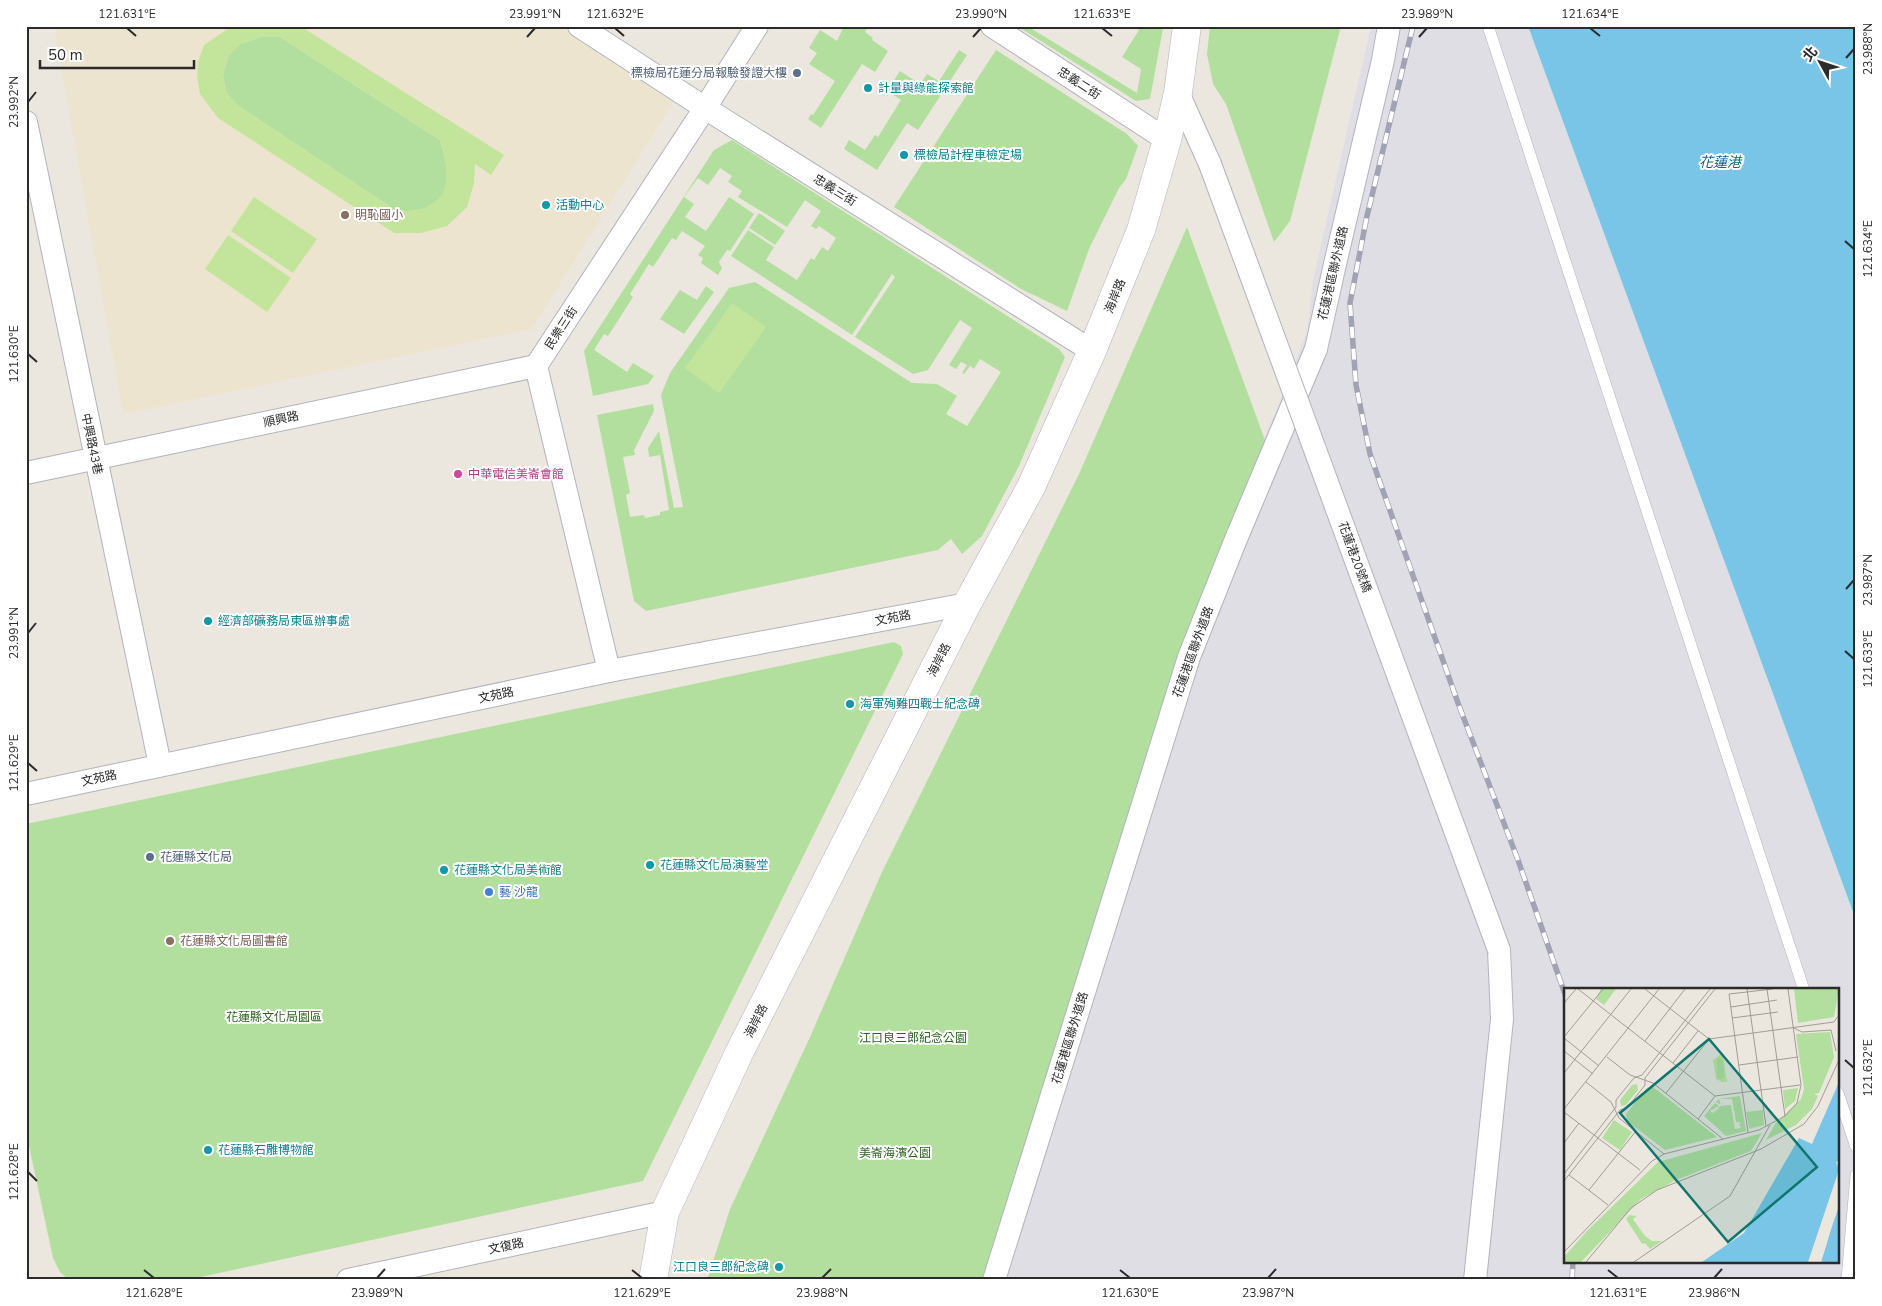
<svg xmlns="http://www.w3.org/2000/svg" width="1882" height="1306" viewBox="0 0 1882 1306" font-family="'Nunito Sans','Noto Sans TC',sans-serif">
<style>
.industrial{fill:#e0dee5;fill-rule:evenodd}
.education{fill:#ece4cf}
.green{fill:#b2df9e}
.pitch{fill:#c3e59b;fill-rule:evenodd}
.water{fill:#78c5e7}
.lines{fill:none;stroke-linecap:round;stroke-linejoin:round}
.lane-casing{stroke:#b1b4be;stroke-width:12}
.street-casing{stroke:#b1b4be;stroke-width:24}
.secondary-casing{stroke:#b1b4be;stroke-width:29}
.lane{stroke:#fff;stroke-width:11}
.street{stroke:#fff;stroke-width:22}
.secondary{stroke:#fff;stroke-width:28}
.rail-casing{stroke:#a1a3b4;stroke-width:5.5}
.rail{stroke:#fff;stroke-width:4;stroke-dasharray:11;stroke-linecap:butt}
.street-bridge-casing{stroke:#b1b4be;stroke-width:24;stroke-linecap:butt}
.street-bridge{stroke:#fff;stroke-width:22}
.ticks{fill:none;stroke:#2b2b2b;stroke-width:2}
.service-dot{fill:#5c6f8a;stroke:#fff;stroke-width:2}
.culture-dot{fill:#0f9aa8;stroke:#fff;stroke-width:2}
.education-dot{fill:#8d6e63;stroke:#fff;stroke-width:2}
.hotel-dot{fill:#d1479c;stroke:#fff;stroke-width:2}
.shop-dot{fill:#3f7fe0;stroke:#fff;stroke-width:2}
.labels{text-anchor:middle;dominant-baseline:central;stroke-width:4;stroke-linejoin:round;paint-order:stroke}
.service-label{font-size:12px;fill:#4e5e75;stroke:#fff;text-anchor:end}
.street-label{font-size:12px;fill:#2b2b2b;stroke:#fff}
.culture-label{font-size:12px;fill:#0d838f;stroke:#fff;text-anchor:start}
.education-label{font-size:12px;fill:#785e54;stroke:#fff;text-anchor:start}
.hotel-label{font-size:12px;fill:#b23c85;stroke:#fff;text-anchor:start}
.shop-label{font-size:12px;fill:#366cbe;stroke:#fff;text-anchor:start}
.park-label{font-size:12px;fill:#2b641f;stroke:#fff}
.water-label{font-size:14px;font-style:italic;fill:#166494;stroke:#fff}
.inset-road{fill:none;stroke:#9f9c96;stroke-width:1}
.view{fill:#0f766e;fill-opacity:0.15;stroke:#0f766e;stroke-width:2.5}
.inset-edge{fill:none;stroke:#2b2b2b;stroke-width:2.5}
.neatline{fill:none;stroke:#2b2b2b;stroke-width:2}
.ticks-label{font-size:12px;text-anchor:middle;fill:#2b2b2b}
</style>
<rect width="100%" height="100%" fill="#ece7de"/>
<path class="industrial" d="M1371,26H1528L1856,920V1280H987L1230,514L1276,411L1307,332L1313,280ZM1566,990H1838V1262H1566Z"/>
<polygon class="education" points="60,26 558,26 674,101 532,329 123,414 55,34"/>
<g class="green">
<polygon points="844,26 869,26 865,32 873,38 872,40 888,51 875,72 862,64 821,128 808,119 811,114 813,115 835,81 809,64 817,53 809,48 820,30 837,41"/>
<polygon points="1017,26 1027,26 1137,93 1141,69 1122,57 1139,30 1135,26 1161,26 1163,28 1150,99 1136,101"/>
<polygon points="1210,26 1341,26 1290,221 1274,242 1226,104 1213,84 1207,54"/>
<path d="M260,37H280L440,140C447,165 456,196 425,208C417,211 406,211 398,212L237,105L226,92L223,75L228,56L240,44Z"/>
<polygon points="959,50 967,55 918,130 907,123 877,170 844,149 849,140 865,150 875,135 878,137 901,100 887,91 900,71 920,84 927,74 939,81"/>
<polygon points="996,50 1127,134 1138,146 1126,179 1119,188 1089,249 1067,311 1021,289 894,207"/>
<polygon points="732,140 1059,349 1065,357 1019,466 982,536 962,554 951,539 938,550 646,611 634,601 597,415 653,404 654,411 634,450 635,455 623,457 630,493 626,495 630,517 644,515 645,518 660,515 660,512 669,510 660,455 649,457 648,448 659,431 674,508 683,507 661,395 670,373 729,288 755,282 912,383 937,384 957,396 946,414 967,426 1001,372 980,359 974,369 970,366 964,374 962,373 967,365 961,362 956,369 949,365 972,328 960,320 928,370 913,374 855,337 895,277 892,274 852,335 731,256 748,230 774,247 766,260 797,280 811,258 814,260 822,247 828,251 836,238 819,226 816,229 811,226 821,211 805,200 787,227 738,197 742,191 728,182 732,176 720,168 708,185 698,178 684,197 694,204 685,217 706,231 729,197 754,214 730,251 727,250 719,262 722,268 718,275 701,263 703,258 698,255 705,246 682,231 676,240 672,238 653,267 649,264 630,294 633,297 608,336 604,334 594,350 627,372 633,363 654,376 648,384 593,396 584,351 714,150"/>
<polygon points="759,213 785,231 775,245 749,228"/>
<polygon points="1187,227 1266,443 987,1280 707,1280 730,1209 810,1037 882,872 1079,474"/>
<polygon points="706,286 714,292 684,334 660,319 680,290 697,300"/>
<polygon points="894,642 901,646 903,654 643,1181 187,1280 69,1280 60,1272 53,1258 26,1132 26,824"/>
</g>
<g class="pitch">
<path d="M232,26H300L504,155L491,175L475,164L474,183L467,207L447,226L421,233H394L218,118L200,94L197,76L198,62L204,45ZM260,37H280L440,140C447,165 455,196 425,208C417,211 406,211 398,212L237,105L226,92L223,75L228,56L240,44Z"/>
<polygon points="254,197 317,239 293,273 231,231"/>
<polygon points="228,235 291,278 267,312 205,269"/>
<polygon points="732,303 766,327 719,393 685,368"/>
</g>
<polygon class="water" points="1528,26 1856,26 1856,920"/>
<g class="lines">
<g class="lane-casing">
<g id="lane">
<polyline points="1488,26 1804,990"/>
<polyline points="1838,1093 1856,1147"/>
<polyline points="1847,1280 1856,1175"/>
</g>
</g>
<g class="street-casing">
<g id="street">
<polyline points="579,26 705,108 1092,351"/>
<polyline points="992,26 1167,140"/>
<polyline points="1178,93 1210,164"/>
<polyline points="26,122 160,765"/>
<polyline points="26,473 536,366"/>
<polyline points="609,671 536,366 705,108 757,26"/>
<polyline points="26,794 609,671 967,604"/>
<polyline points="348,1280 665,1212"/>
<polyline points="994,1280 1189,657 1236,539 1316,349 1335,264 1383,60 1389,26"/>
<polyline points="1475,1280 1502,1019 1499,950"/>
</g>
</g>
<g class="secondary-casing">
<polyline id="secondary" points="653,1280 665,1212 739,1053 967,604 1031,487 1092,351 1141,230 1167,140 1178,93 1187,26"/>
</g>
<use href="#lane" class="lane"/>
<use href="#street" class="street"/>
<use href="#secondary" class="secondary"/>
<g class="rail-casing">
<g id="rail">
<polyline points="1413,26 1367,216 1350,303 1356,385 1370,454 1458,703 1518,860 1566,997"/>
<polyline points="1572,1280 1573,1262"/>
</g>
</g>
<use href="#rail" class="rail"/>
<g class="street-bridge-casing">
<polyline id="street-bridge" points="1210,164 1499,950"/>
</g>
<use href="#street-bridge" class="street-bridge"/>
</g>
<path class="ticks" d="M127,28L136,36M615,28L624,36M1102,28L1112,36M1590,28L1600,36M527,37L535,28M973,37L981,28M1419,37L1427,28M1846,58L1854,49M28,102L36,92M1845,241L1854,249M28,354L37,362M1846,589L1854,580M28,633L36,623M1845,651L1854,659M28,763L37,771M1845,1060L1854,1068M28,1172L37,1181M144,1270L154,1278M632,1270L642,1278M1120,1270L1130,1278M1608,1270L1618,1278M377,1278L385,1269M822,1278L831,1269M1268,1278L1276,1269M1714,1278L1722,1269"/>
<g class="service-dot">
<circle cx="797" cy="73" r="5"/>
<circle cx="150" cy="857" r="5"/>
</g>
<g class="culture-dot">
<circle cx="868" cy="88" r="5"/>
<circle cx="904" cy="155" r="5"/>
<circle cx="546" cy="205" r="5"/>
<circle cx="208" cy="621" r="5"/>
<circle cx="850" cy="704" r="5"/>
<circle cx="650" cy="865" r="5"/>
<circle cx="444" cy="870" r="5"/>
<circle cx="208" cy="1150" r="5"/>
<circle cx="779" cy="1267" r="5"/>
</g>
<g class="education-dot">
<circle cx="345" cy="215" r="5"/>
<circle cx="170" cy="941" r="5"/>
</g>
<circle class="hotel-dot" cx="458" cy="474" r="5"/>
<circle class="shop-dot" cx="489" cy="892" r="5"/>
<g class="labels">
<g class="service-label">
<text x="787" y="73">標檢局花蓮分局報驗發證大樓</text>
<text x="160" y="857" text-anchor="start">花蓮縣文化局</text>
</g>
<g class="street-label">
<text transform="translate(1079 83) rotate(33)">忠義二街</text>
<text transform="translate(835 190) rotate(32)">忠義三街</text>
<text transform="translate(1333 273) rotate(-77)">花蓮港區聯外道路</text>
<text transform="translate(1115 296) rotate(-68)">海岸路</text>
<text transform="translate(561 328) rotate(-57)">民樂三街</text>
<text transform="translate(281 419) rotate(-12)">順興路</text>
<text transform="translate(92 444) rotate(78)">中興路43巷</text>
<text transform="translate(1355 557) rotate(70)">花蓮港20號橋</text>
<text transform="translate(893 618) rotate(-11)">文苑路</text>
<text transform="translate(1193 652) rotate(-70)">花蓮港區聯外道路</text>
<text transform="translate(939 660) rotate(-63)">海岸路</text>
<text transform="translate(496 695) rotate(-12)">文苑路</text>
<text transform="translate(99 778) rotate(-12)">文苑路</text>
<text transform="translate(756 1021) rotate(-63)">海岸路</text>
<text transform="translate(1070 1038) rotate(-73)">花蓮港區聯外道路</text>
<text transform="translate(506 1246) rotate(-12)">文復路</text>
</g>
<g class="culture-label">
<text x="878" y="88">計量與綠能探索館</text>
<text x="914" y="155">標檢局計程車檢定場</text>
<text x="556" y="205">活動中心</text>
<text x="218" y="621">經濟部礦務局東區辦事處</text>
<text x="860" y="704">海軍殉難四戰士紀念碑</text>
<text x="660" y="865">花蓮縣文化局演藝堂</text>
<text x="454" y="870">花蓮縣文化局美術館</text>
<text x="218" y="1150">花蓮縣石雕博物館</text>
<text x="769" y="1267" text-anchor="end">江口良三郎紀念碑</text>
</g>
<g class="education-label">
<text x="355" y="215">明恥國小</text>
<text x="180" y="941">花蓮縣文化局圖書館</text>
</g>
<g class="hotel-label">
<text x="468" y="474">中華電信美崙會館</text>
</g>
<g class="shop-label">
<text x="499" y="892">藝 沙龍</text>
</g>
<g class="park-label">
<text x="274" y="1017">花蓮縣文化局園區</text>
<text x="913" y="1038">江口良三郎紀念公園</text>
<text x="895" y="1153">美崙海濱公園</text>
</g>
<g class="water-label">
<text x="1720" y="162">花蓮港</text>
</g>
</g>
<g transform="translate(1564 988)">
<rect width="275" height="275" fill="#ece7de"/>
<path d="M37,1H52L40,17L32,11ZM230,1H275L270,29L234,35ZM266,44L270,69L255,105L250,106L254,108L248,121L232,137L202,152L211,136L237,111L240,101L232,46ZM154,69L159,72L161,89L157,92L153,90L151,73ZM68,97L73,96L74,102L62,117L57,118L56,112ZM88,98L89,99L153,149L101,162L63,133L62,126L83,100ZM234,100L231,113L221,121L219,102ZM176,108L182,143L162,148L140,128L151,115L155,118L146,123L149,125L153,120L150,126L156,118L167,117L171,141L177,140L175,136L178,135L172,134L168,111H155L157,117L152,114L155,111ZM199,122L200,137L185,141L182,124ZM50,132L68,144L56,162L38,150ZM198,145L187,163L112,192L77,211L17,274H0V269L23,243L94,174ZM65,227L73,228L69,231L81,248L88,253H98L86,261L81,255L78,256L62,231Z" fill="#b2df9e"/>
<path d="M159,65L163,94H158L152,91L149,72ZM153,70L159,72L161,89L157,92L153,90Z" fill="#c3e59b" fill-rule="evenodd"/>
<path d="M275,94V173L272,174L275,182L244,274H138L180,245L235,150L248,156ZM275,218V274H257L267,241Z" fill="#78c5e7"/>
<path d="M275,215L257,274H254L273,217Z" fill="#ece7de"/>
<path class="inset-road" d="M14,1L151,108M81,1L145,51L270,34L275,27M183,1L202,138M203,1L221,128M165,6L184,145M165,6L209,1M0,15L12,1M167,19L213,12M168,30L214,24M230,40L238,44L267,42L272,63M0,49L39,1M0,50L35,78M81,53L121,1M0,63L29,86M43,69L66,87L89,95L159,151M109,75L134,43M175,77L234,69M0,85L67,1M22,94L47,114L55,130L100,166M102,105L145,51M0,121L95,1M0,124L76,182M134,131L151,108L236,97M0,155L15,135M0,186L52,119V112L70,90L78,87L146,1M5,187L44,217M0,193L56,122L63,120L81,97V90L151,1M25,202L72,143M0,264L88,173L100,166L195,142L221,128L233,115L237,97L224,1M22,274L67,220L93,202L197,161L240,136L254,118L275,72M70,274L166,208L206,137"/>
<path class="view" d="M145,51L253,179L164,254L56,125Z"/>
<rect width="275" height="275" class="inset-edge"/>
</g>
<rect width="1882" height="1306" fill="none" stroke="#ffffff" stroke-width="55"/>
<g transform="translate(1820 62) rotate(310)" stroke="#ffffff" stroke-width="4" paint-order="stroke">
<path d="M0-4L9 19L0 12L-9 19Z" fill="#2b2b2b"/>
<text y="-8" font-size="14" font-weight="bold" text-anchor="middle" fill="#2b2b2b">北</text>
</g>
<path d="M40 60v8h154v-8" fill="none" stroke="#2b2b2b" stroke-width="2.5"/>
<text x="48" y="60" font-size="15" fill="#2b2b2b" stroke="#ffffff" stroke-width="4" paint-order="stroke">50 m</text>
<rect x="28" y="28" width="1826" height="1250" class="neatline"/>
<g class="ticks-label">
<text x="127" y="18">121.631°E</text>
<text x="535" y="18">23.991°N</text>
<text x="615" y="18">121.632°E</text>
<text x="981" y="18">23.990°N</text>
<text x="1102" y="18">121.633°E</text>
<text x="1427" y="18">23.989°N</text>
<text x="1590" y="18">121.634°E</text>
<text transform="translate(1868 49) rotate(-90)" y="4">23.988°N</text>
<text transform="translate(14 102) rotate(-90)" y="4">23.992°N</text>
<text transform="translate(1868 249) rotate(-90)" y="4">121.634°E</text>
<text transform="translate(14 354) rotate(-90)" y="4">121.630°E</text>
<text transform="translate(1868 580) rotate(-90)" y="4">23.987°N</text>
<text transform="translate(14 633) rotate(-90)" y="4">23.991°N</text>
<text transform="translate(1868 659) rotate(-90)" y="4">121.633°E</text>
<text transform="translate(14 763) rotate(-90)" y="4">121.629°E</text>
<text transform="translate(1868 1068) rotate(-90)" y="4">121.632°E</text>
<text transform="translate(14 1172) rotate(-90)" y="4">121.628°E</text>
<text x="154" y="1297">121.628°E</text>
<text x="377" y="1297">23.989°N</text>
<text x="642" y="1297">121.629°E</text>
<text x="822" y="1297">23.988°N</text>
<text x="1130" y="1297">121.630°E</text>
<text x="1268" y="1297">23.987°N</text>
<text x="1618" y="1297">121.631°E</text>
<text x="1714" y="1297">23.986°N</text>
</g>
</svg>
